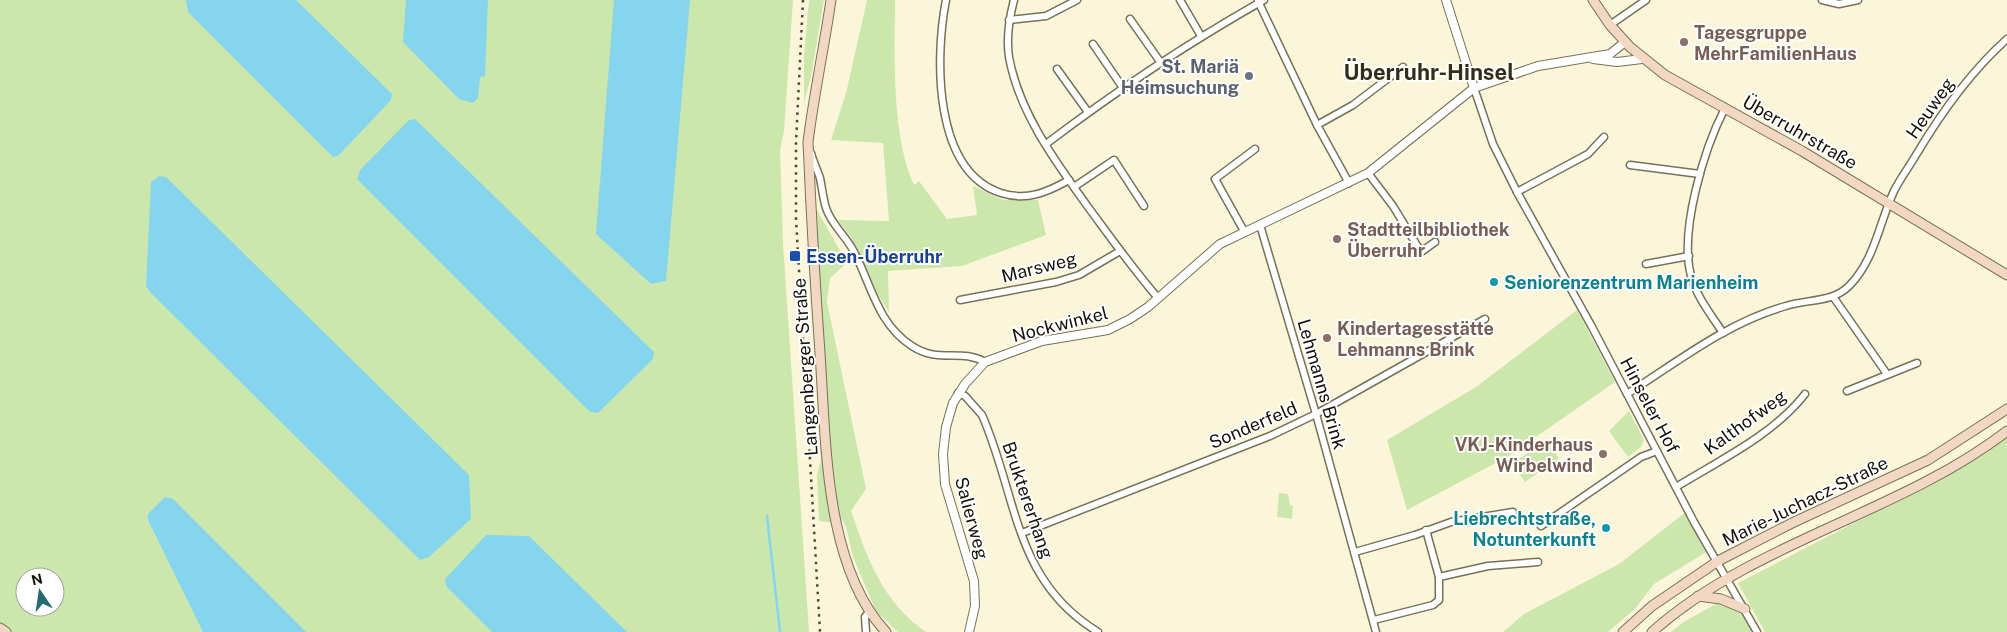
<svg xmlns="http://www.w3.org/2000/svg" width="2007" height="632" viewBox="0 0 2007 632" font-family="'Public Sans',sans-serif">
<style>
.green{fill:#cce7ac;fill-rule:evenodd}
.water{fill:#85d5ee}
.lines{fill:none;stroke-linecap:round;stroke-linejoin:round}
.stream{stroke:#85d5ee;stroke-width:2.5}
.minor-casing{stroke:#767259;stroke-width:9}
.tertiary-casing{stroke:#767259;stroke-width:10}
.secondary-casing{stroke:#767259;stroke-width:11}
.minor{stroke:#fff;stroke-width:6}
.tertiary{stroke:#fff;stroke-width:8}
.secondary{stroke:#f2d8c2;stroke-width:9}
.rail{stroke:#4a4739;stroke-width:2.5;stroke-dasharray:2.5 5;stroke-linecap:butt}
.education-dot{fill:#8d6e63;stroke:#fff;stroke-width:2}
.worship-dot{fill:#6b7280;stroke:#fff;stroke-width:2}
.transit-dot{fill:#1a4fb4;stroke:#fff;stroke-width:2}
.culture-dot{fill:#0f9aa8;stroke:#fff;stroke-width:2}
.labels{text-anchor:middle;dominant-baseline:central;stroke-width:4;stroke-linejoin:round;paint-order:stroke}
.education-label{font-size:18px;font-weight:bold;fill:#785e54;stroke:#fff;text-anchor:start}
.worship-label{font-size:18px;font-weight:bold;fill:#5b616d;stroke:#fff;text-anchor:end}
.street-label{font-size:18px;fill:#151309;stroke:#fff}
.transit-label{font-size:18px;font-weight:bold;fill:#164399;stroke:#fff;text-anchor:start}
.culture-label{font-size:18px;font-weight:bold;fill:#0d838f;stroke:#fff;text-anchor:start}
.district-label{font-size:22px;font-weight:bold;fill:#322e17;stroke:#fff}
</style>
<rect width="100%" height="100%" fill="#fbf6d9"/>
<g class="green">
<path d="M0,0H793L784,131L780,150L783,243L809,632H0ZM25,577H55V607H25Z"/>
<polygon points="809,0 824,0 811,76 804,103 804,56"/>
<path d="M867,0H895C895,56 891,134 914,185L919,181L947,219L977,215L973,186L1003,200H1038L1046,235L962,266L888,271L889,312L870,282L851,237L838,220L889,221L883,143L831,140L846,93Z"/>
<path d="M817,210L847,263L830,278L827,302L866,489L851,511C868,560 882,601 926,632H898L876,611L853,557L846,527L837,511L831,479L820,315Z"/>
<polygon points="1577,310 1615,382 1507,457 1407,510 1387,440 1476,387"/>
<polygon points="1629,411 1644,440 1641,447 1628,457 1609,431"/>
<polygon points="2007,437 2007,632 1765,632 1738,583 1910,494 1986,453"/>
<polygon points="1546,440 1559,458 1525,482 1512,464"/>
<polygon points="824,449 834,523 819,521 817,474"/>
<polygon points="1279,493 1288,494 1290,505 1293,506 1292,519 1277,517"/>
<polygon points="1686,512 1708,551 1654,584 1635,609 1608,632 1503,632 1524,614 1619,564"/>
<polygon points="1730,596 1754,632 1671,632 1682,623"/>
</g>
<g class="water">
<polygon points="186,0 296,0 392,94 391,100 338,156 333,157 188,12"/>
<polygon points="406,0 488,0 485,76 480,77 478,98 473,103 459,99 403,42"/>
<polygon points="614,0 690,0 666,281 651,284 596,234"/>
<polygon points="415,119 654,352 653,359 598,413 590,412 357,179 360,170 409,120"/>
<polygon points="159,176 166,177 469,475 471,519 429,557 420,560 150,292 146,286 151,182"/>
<polygon points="165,497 173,499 306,632 203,632 148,520 148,514"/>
<polygon points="486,535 529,536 627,632 492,632 446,586 445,579"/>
</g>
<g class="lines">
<polyline class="stream" points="767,516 780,632"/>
<g class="minor-casing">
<g id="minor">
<path d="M946,0C935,57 933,171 1001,193C1026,201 1046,193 1069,180"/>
<path d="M1014,0C1009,19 1006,37 1009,57C1019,113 1056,162 1088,207C1111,238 1133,269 1158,298"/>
<polyline points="1180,0 1201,36"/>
<polyline points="1822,0 1839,4 1858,0"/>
<polyline points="1258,1 1317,125 1349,183"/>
<polyline points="1130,19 1161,63"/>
<polyline points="1009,20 1046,16 1077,0"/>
<polyline points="1610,25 1646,0"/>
<polyline points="1093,44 1123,88"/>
<polyline points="1057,69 1088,112"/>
<polyline points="1474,88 1493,144 1517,192 1592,327 1694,522 1757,632"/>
<polyline points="1317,125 1353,105 1403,67"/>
<path d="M1046,144C1116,91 1188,43 1264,0"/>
<path d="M811,153C813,161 817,169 820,178C822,188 823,198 826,208C831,224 845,235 853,250C871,283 877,324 912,346C939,364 960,348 985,362"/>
<polyline points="1630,165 1700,174"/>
<polyline points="1368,173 1393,206 1421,252 1435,242"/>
<polyline points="1074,187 1114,160 1144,206"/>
<polyline points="1517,192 1588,154 1604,137"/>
<polyline points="1260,225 1316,414 1376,632"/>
<polyline points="1244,231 1215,179 1255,149"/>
<polyline points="1646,264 1689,256"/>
<polyline points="1834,298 1887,374"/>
<polyline points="960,300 1056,282 1079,275 1120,251"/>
<path d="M1723,333C1712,316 1696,296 1691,276C1679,231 1704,149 1725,108"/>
<polyline points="1847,391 1917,363"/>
<path d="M958,393L965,396L982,415C1018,497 1013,580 1098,632"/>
<path d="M1627,394C1677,362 1728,322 1786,306C1807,299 1832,303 1849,286C1875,260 1879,223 1894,191C1900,179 1909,167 1916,155C1941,113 1970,72 2007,39"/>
<path d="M1676,487C1720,460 1773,435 1805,394"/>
<polyline points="1541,526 1641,457 1657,451"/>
<polyline points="1022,533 1270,436 1316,414 1485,319"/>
<polyline points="1355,552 1415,535 1451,522 1513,512"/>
<polyline points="1439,577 1488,566 1538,562"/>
<polyline points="1374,620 1433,605 1439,600 1439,577 1426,530"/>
<polyline points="866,632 865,617 870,611"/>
</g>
</g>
<g class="tertiary-casing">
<g id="tertiary">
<polyline points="1446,0 1474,88"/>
<polyline points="1593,59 1617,62 1642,59"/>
<polyline points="969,632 975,606 974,581 945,484 943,454 946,427 953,403 965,384 985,362 1042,341 1108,330 1130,319 1148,307 1220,244 1368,173 1474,88 1538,66 1610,54 1625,42"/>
</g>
</g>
<g class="secondary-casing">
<g id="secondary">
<path d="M831,0C824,48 814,94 808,142C811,212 815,283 820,353C826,439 824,566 886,632"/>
<polyline points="1593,0 1610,25 1630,47 1665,75 1802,151 2007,275"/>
<polyline points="1698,596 1721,599 1745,609"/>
<polyline points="0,628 6,632"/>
<polyline points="1623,632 1652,606 1718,561 1792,523 1928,460 2007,409"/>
<path d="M1652,632C1756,540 1899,514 2007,431"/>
</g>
</g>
<use href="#minor" class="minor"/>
<use href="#tertiary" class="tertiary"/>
<use href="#secondary" class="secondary"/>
<polyline class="rail" points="803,0 796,142 796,219 820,632"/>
</g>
<g class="education-dot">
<circle cx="1684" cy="42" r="5"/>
<circle cx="1337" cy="239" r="5"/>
<circle cx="1327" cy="338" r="5"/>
<circle cx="1603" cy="454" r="5"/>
</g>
<circle class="worship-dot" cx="1249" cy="76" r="5"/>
<rect class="transit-dot" x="789" y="250" width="12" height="12" rx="2.5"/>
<g class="culture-dot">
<circle cx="1494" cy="282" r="5"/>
<circle cx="1606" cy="528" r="5"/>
</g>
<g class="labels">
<g class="education-label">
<text x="1694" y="32">Tagesgruppe<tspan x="1694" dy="21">MehrFamilienHaus</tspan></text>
<text x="1347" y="229">Stadtteilbibliothek<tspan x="1347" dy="21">Überruhr</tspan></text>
<text x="1337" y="328">Kindertagesstätte<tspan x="1337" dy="21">Lehmanns Brink</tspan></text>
<text x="1593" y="444" text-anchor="end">VKJ-Kinderhaus<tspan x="1593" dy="21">Wirbelwind</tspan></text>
</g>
<g class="worship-label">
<text x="1239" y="66">St. Mariä<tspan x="1239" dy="21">Heimsuchung</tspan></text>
</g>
<g class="street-label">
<text transform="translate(1930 108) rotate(-55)">Heuweg</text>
<text transform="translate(1800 132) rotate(30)">Überruhrstraße</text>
<text transform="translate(1039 267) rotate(-14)">Marsweg</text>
<text transform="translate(1060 324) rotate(-14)">Nockwinkel</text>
<text transform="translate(805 367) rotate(-94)">Langenberger Straße</text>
<text transform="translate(1322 384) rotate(74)">Lehmanns Brink</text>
<text transform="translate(1650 405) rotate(62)">Hinseler Hof</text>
<text transform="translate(1745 422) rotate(-36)">Kalthofweg</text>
<text transform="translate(1253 425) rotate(-23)">Sonderfeld</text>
<text transform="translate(1028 500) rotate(71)">Bruktererhang</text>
<text transform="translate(1805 501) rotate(-26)">Marie-Juchacz-Straße</text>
<text transform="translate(972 518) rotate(75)">Salierweg</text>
</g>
<g class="transit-label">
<text x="806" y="256">Essen-Überruhr</text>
</g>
<g class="culture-label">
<text x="1504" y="282">Seniorenzentrum Marienheim</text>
<text x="1596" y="518" text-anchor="end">Liebrechtstraße,<tspan x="1596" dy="21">Notunterkunft</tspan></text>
</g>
<g class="district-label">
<text x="1429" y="72">Überruhr-Hinsel</text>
</g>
</g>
<g transform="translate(40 592) rotate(347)"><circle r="24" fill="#ffffff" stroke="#a1a19d"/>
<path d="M0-4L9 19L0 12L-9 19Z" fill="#206c6e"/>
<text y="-8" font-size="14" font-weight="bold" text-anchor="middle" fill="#151309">N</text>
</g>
</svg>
